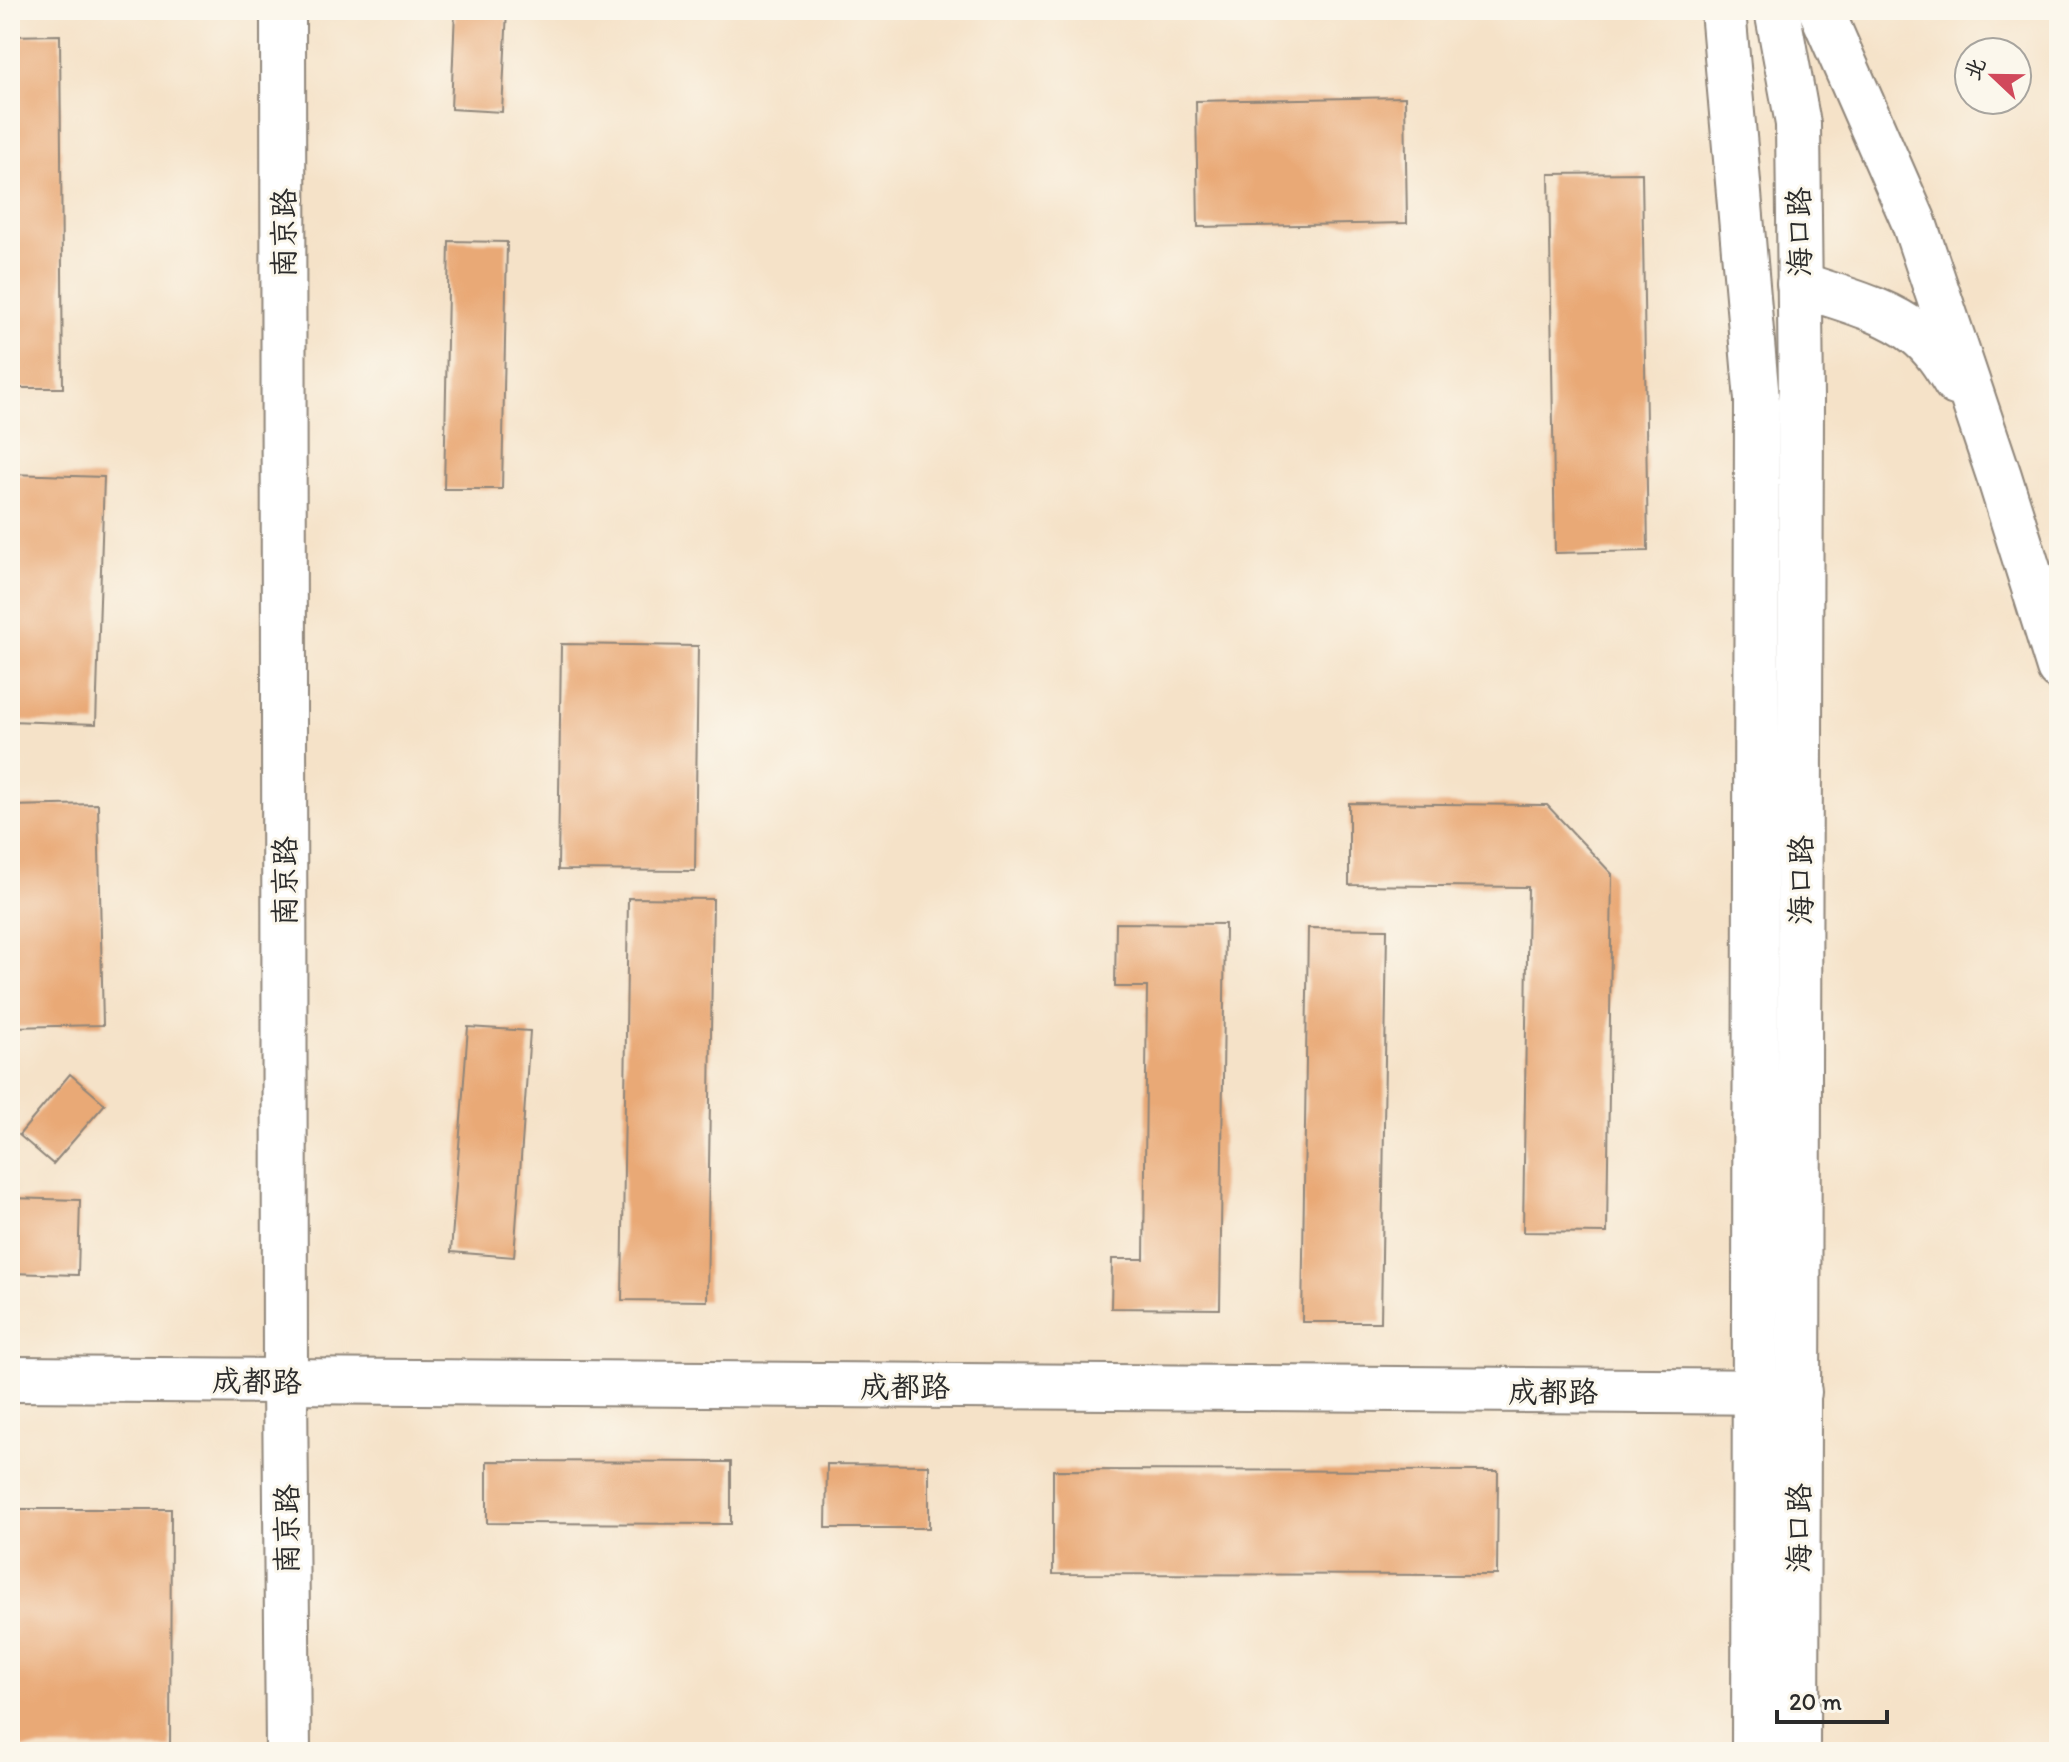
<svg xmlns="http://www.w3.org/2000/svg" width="2069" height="1762" viewBox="0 0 2069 1762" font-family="Itim,'LXGW WenKai TC',sans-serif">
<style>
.building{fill:#e9a976}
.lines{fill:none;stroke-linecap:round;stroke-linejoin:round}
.minor-casing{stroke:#90867a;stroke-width:48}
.major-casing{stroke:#90867a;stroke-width:48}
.highway-casing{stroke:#90867a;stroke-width:48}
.minor{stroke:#fff;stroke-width:44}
.major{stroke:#fff;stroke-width:44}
.highway{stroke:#fff;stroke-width:44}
.labels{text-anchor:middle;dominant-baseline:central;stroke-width:6;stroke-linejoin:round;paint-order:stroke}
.street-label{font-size:30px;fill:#2b2b2b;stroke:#fbf7ec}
</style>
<rect width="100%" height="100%" fill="#fbf7ec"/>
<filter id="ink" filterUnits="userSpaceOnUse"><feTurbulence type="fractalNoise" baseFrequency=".0125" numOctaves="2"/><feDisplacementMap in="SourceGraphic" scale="16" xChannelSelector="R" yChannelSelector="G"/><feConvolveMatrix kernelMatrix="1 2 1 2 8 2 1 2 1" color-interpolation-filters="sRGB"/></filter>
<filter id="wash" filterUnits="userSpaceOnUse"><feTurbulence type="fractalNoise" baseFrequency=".006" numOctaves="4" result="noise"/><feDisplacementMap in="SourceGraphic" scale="32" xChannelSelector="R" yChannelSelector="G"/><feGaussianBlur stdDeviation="1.8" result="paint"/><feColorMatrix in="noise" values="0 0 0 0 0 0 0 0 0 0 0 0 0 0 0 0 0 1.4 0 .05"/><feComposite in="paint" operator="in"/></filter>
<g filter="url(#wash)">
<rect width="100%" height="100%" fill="#f5e2c8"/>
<g id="blocks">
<g class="building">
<polygon points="455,10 507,10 502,112 451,109"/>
<polygon points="60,35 63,388 10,388 10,36"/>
<polygon points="1405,97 1407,223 1198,227 1196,101"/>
<polygon points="1642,173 1648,551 1555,553 1549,174"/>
<polygon points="449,241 507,242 502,489 444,489"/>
<polygon points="10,474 104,477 96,724 10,721"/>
<polygon points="561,644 698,646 695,871 558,870"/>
<polygon points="1349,803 1547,805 1612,874 1607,1233 1523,1232 1528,887 1349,885"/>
<polygon points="98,804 103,1025 10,1027 10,806"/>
<polygon points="628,898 713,899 707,1301 622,1300"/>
<polygon points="1116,923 1225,924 1220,1309 1111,1308 1112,1259 1144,1259 1147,987 1115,987"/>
<polygon points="1308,928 1387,929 1381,1322 1302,1322"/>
<polygon points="468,1027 530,1031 514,1257 451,1252"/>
<polygon points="70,1074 105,1104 53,1164 19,1135"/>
<polygon points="10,1198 80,1200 78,1275 10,1273"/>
<polygon points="487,1461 731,1462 731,1524 487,1523"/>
<polygon points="827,1464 929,1465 929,1528 826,1528"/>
<polygon points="1053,1470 1498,1471 1497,1575 1053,1574"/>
<polygon points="10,1509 171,1509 170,1748 10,1748"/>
</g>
</g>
</g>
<g filter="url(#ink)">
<use href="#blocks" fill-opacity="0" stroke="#90867a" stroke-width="2"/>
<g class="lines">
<g class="minor-casing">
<polyline id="minor" points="283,10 285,1382 288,1752"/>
</g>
<g class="major-casing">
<g id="major">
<polyline points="1723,10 1757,400 1754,1752"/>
<polyline points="1777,10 1798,124 1801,399 1797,1752"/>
<polyline points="10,1379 1799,1392"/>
</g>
</g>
<g class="highway-casing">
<g id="highway">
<polyline points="1821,10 1913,220 1999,476 2059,668"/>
<path d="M1799,284C1838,298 1884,308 1916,333C1933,346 1945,365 1956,383"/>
</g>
</g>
<use href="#minor" class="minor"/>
<use href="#major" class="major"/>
<use href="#highway" class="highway"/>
</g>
</g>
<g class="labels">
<g class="street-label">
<text transform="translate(1799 232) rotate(-91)">海口路</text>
<text transform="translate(283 233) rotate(-90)">南京路</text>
<text transform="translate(1800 880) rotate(-90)">海口路</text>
<text transform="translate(284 881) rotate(-90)">南京路</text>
<text transform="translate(257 1381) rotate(1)">成都路</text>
<text x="905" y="1386">成都路</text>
<text x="1553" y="1391">成都路</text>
<text transform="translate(1798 1528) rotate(-90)">海口路</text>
<text transform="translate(286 1529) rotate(-90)">南京路</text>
</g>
</g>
<rect width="2069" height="1762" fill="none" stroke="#fbf7ec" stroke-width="40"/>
<g transform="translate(1993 76) rotate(292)"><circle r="38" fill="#fbf7ec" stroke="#a8a59f" stroke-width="2"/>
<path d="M0-6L14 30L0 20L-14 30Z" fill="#d1495b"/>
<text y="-12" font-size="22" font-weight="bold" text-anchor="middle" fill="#2b2b2b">北</text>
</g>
<path d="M1777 1710v12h110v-12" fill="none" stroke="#2b2b2b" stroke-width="4"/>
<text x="1789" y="1710" font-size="24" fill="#2b2b2b" stroke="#fbf7ec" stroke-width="6" paint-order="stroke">20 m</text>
</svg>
